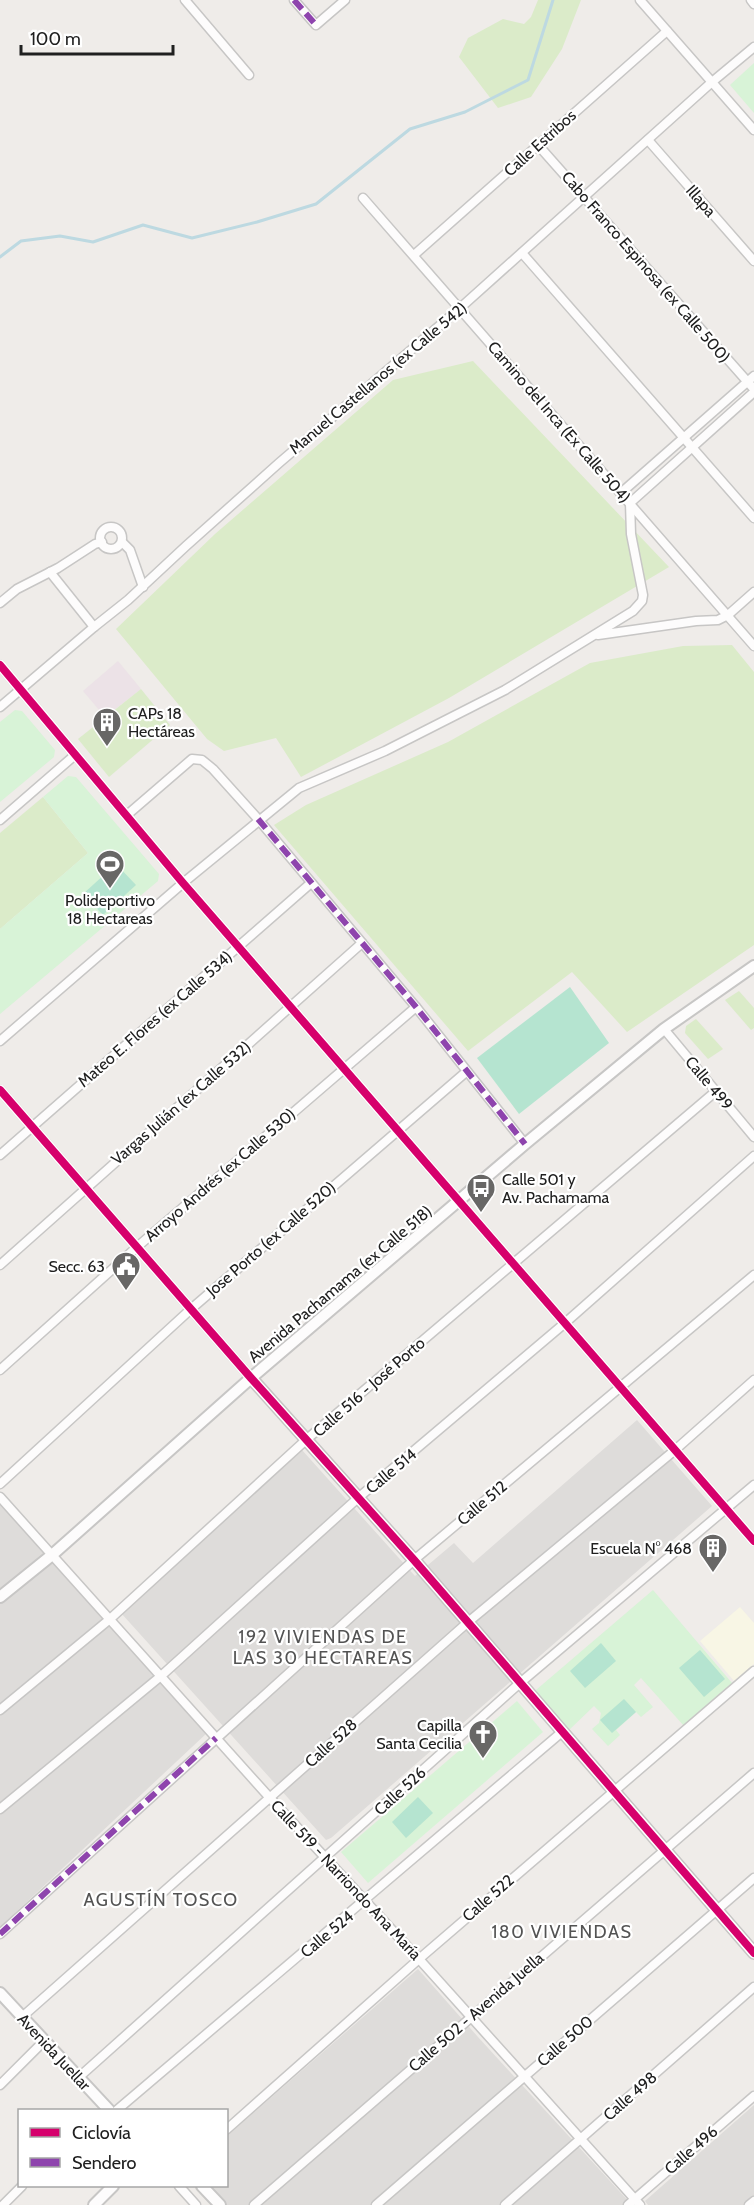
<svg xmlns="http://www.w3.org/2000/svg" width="754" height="2205" viewBox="0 0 754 2205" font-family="Cabin,sans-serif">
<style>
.residential{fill:#dedcda}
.industrial{fill:#ece2e7}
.education{fill:#f8f6e5}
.grass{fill:#dbebc9}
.park{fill:#d8f3d7}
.pitch{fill:#b5e4d0}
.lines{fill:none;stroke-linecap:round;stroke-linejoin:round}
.stream{stroke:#bdd9e1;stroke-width:3}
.minor-casing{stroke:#c7c6c5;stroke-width:11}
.tertiary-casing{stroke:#c7c6c5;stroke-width:14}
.minor{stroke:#fdfcfc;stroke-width:8}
.tertiary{stroke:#fdfcfc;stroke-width:10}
.quiet{stroke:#8e44ad;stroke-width:6;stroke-dasharray:12 6;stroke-linecap:butt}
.cycleway-casing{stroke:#fff;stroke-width:11}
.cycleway{stroke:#d6006c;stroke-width:8}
.labels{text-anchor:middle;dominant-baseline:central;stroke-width:4.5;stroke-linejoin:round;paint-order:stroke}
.street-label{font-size:16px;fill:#202020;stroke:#fff}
.poi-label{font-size:16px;fill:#202020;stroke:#fff;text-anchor:end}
.neighbourhood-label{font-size:18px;letter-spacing:1.5px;fill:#535353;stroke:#fff}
</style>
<rect width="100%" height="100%" fill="#efece9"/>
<g class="residential">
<polygon points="637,1420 712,1506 331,1838 326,1840 121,1613 302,1450 415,1576 454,1543 473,1563"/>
<polygon points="0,1502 208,1732 0,1927"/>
<polygon points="418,1969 478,2037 632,2205 225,2205 208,2186 226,2186 227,2136"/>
<polygon points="754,2105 754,2205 648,2205 645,2201"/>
</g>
<polygon class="industrial" points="118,661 141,689 105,717 83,691"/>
<polygon class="education" points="740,1607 754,1623 754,1664 734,1681 700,1641"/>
<g class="grass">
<polygon points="538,0 581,0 562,49 531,97 498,108 459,57 468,38 503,19 524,24 531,17"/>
<polygon points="473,361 669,567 449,698 301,777 276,738 224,751 207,739 116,629 215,534 393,380"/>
<polygon points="732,645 754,672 754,945 627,1032 572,972 468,1051 274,825 306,805 448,742 590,663 683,646"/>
<polygon points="141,689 170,725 109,777 78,739"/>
<polygon points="43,797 88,853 0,929 0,833"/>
<polygon points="739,991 754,1008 754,1028 751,1030 725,1000"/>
<polygon points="696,1019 723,1049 708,1059 685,1033 686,1026"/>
</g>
<g class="park">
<polygon points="754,63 754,113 730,85"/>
<polygon points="15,710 22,711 55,750 54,757 0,802 0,722"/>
<polygon points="68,776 76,777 159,874 158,881 0,1014 0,929 88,853 43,797"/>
<polygon points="653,1590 732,1683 684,1726 641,1678 634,1685 653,1707 641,1717 636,1712 616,1730 620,1735 608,1746 592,1729 599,1723 601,1713 594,1706 568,1731 540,1699 536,1690"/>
<polygon points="517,1701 543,1732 368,1883 341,1852"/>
</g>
<g class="pitch">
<polygon points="116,864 136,885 103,915 83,894"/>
<polygon points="570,987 609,1043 519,1114 477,1058"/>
<polygon points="601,1643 616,1661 585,1688 570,1671"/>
<polygon points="700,1650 725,1679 704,1697 679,1668"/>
<polygon points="624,1699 636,1712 612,1733 600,1720"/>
<polygon points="418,1797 433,1813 406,1838 392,1822"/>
</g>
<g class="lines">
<polyline class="stream" points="0,257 21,241 60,236 93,242 143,225 192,238 257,222 316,204 410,129 465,112 528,80 553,0"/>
<g class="minor-casing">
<g id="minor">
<polyline points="185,0 249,75"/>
<polyline points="294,0 316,25 345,0"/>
<polyline points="640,0 754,130"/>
<polyline points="751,0 754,4"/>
<polyline points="648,140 754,261"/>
<polyline points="538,145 754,389"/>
<polyline points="363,198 754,646"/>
<polyline points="522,253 754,518"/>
<polyline points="414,255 667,31"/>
<polyline points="622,492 754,376"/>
<circle cx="111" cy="538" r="11"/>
<polyline points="122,542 130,550 143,587"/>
<polyline points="50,572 94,627"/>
<polyline points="0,603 17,589 58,568 95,544 102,542"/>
<polyline points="598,635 696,621 718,620 728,615 754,592"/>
<polyline points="0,665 183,883 754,1541"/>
<polyline points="0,707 94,627 128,600 186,546 279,463 459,309 712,82 754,47"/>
<polyline points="127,815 192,759 202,760 213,769 258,819 416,1007 525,1144"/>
<polyline points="0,820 75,755"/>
<polyline points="664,1029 754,1137"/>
<polyline points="0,1041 183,883 299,788 385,751 505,690 633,611 642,601 643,595 631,534 630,503 754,392"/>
<polyline points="0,1090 251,1378"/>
<polyline points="0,1155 311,883"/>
<polyline points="0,1265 362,943"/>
<polyline points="0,1370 137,1247 416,1007"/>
<polyline points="0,1484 191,1309 466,1072"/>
<polyline points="0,1497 270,1798 419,1959 640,2205"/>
<polyline points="0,1710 110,1619 307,1439 715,1092"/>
<polyline points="0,1809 161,1676 358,1498 565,1323 754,1156"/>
<polyline points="0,1934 414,1560 754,1275"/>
<polyline points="22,2017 467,1623 675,1450 754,1380"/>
<polyline points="78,2078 520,1683 754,1485"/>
<polyline points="0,2085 44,2041"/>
<polyline points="117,2110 562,1732"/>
<polyline points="226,2130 419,1959 754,1671"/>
<polyline points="179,2186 196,2205"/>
<polyline points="3,2205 22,2186"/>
<polyline points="254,2205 754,1773"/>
<polyline points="376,2205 754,1878"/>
<polyline points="505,2205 754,1987"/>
<polyline points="628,2205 754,2096"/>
<polyline points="749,2205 754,2201"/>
</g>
</g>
<g class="tertiary-casing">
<g id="tertiary">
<polyline points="251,1378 414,1560 754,1953"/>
<polyline points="0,1597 52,1555 251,1378 525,1144 664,1029 754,966"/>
<polyline points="0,1993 109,2110"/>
<polyline points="202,2186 220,2205"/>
<polyline points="94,2205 113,2186"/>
</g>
</g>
<use href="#minor" class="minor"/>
<use href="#tertiary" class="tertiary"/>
<g class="quiet">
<polyline points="294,0 316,25"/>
<polyline points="258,819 416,1007 525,1144"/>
<polyline points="0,1934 216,1738"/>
</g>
<g class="cycleway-casing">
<g id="cycleway">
<polyline points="0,665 183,883 754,1541"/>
<polyline points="0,1090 251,1378 414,1560 754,1953"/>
</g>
</g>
<use href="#cycleway" class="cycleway"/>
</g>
<defs>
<g id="building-pin" transform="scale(1.5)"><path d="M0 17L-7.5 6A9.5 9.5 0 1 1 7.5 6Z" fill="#686766" stroke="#fff"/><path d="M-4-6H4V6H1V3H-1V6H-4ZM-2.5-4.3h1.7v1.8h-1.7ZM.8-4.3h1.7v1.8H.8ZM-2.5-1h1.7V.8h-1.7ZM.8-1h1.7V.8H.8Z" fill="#fff"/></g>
<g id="stadium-pin" transform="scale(1.5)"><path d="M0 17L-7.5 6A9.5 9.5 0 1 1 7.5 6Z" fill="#686766" stroke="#fff"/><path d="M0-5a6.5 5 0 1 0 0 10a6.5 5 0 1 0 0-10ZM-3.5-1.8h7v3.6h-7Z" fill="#fff"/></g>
<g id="bus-pin" transform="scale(1.5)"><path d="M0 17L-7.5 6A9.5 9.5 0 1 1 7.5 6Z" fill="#686766" stroke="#fff"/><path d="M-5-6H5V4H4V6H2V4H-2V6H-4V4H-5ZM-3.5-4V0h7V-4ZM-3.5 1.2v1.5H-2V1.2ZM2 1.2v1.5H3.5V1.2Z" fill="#fff"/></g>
<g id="civic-pin" transform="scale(1.5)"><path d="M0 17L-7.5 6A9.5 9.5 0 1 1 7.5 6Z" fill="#686766" stroke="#fff"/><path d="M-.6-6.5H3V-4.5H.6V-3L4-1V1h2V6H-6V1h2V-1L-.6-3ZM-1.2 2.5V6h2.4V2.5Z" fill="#fff"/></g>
<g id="church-pin" transform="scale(1.5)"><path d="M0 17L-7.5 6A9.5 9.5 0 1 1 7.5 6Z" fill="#686766" stroke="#fff"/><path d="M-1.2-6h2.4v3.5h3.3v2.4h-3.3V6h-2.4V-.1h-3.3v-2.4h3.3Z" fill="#fff"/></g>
</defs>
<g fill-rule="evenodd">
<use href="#building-pin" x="107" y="722"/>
<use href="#stadium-pin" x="110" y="864"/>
<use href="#bus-pin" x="481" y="1188"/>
<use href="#civic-pin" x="126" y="1266"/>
<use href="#building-pin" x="713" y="1548"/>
<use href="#church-pin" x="483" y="1734"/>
</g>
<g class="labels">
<g class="street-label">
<text transform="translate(540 143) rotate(-42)">Calle Estribos</text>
<text transform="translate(701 201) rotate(49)">Illapa</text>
<text transform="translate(646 267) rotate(49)">Cabo Franco Espinosa (ex Calle 500)</text>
<text transform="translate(378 378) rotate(-40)">Manuel Castellanos (ex Calle 542)</text>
<text transform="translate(559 422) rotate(49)">Camino del Inca (Ex Calle 504)</text>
<text transform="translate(155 1019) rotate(-41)">Mateo E. Flores (ex Calle 534)</text>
<text transform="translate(709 1083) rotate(50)">Calle 499</text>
<text transform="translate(181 1103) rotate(-41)">Vargas Julián (ex Calle 532)</text>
<text transform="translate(220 1175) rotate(-41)">Arroyo Andrés (ex Calle 530)</text>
<text transform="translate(271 1239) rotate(-41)">Jose Porto (ex Calle 520)</text>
<text transform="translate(340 1284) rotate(-40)">Avenida Pachamama (ex Calle 518)</text>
<text transform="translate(369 1387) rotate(-41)">Calle 516 - José Porto</text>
<text transform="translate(391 1471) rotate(-40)">Calle 514</text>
<text transform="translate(482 1503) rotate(-40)">Calle 512</text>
<text transform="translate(331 1743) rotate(-42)">Calle 528</text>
<text transform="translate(400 1791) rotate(-42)">Calle 526</text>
<text transform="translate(346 1880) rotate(47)">Calle 519 - Narriondo Ana María</text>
<text transform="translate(488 1898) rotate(-41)">Calle 522</text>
<text transform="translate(327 1934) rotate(-40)">Calle 524</text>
<text transform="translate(476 2012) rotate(-41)">Calle 502 - Avenida Juella</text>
<text transform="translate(565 2041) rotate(-41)">Calle 500</text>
<text transform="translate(54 2052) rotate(47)">Avenida Juellar</text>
<text transform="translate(630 2096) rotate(-41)">Calle 498</text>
<text transform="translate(691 2150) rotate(-41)">Calle 496</text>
</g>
<g class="poi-label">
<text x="128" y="713" text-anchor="start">CAPs 18<tspan x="128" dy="18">Hectáreas</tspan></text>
<text x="110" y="900" text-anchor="middle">Polideportivo<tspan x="110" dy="18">18 Hectareas</tspan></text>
<text x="502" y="1179" text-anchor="start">Calle 501 y<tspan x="502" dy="18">Av. Pachamama</tspan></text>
<text x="105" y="1266">Secc. 63</text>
<text x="692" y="1548">Escuela N° 468</text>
<text x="462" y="1725">Capilla<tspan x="462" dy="18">Santa Cecilia</tspan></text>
</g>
<g class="neighbourhood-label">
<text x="323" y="1637">192 VIVIENDAS DE<tspan x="323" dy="21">LAS 30 HECTAREAS</tspan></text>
<text x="161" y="1900">AGUSTÍN TOSCO</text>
<text x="562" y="1932">180 VIVIENDAS</text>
</g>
</g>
<rect x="18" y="2109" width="210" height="78" fill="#ffffff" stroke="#a6a6a6" stroke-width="1.5"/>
<rect x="30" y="2128" width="30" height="9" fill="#d6006c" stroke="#a6a6a6" stroke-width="1.5"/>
<text x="72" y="2139" font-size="18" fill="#202020">Ciclovía</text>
<rect x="30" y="2158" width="30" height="9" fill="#8e44ad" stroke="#a6a6a6" stroke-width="1.5"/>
<text x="72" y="2169" font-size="18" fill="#202020">Sendero</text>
<path d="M21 45v9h152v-9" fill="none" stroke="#202020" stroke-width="3"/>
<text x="30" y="45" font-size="18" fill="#202020" stroke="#ffffff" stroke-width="4.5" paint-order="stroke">100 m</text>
</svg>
